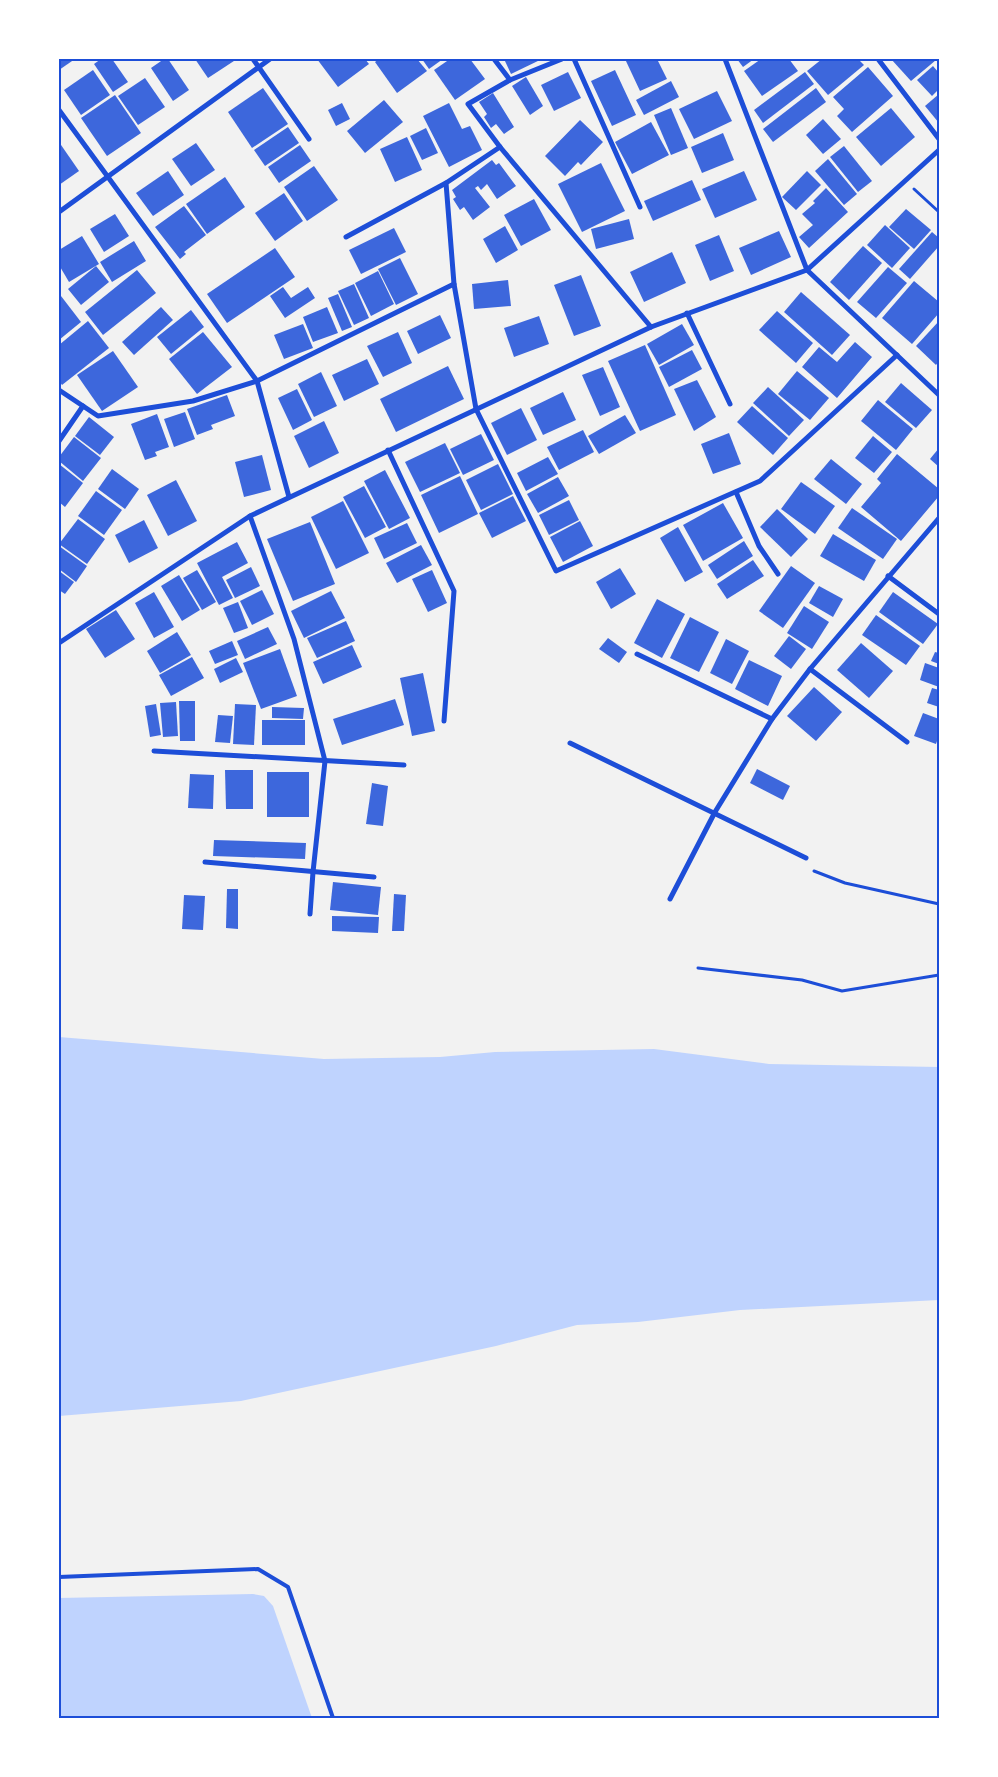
<svg xmlns="http://www.w3.org/2000/svg" width="998" height="1777" viewBox="0 0 998 1777" font-family="Raleway,sans-serif">
<style>
.water{fill:#bfd3fe}
.building{fill:#3d67dc}
.lines{fill:none;stroke-linecap:round;stroke-linejoin:round}
.path{stroke:#1d4ed8;stroke-width:3}
.service{stroke:#1d4ed8;stroke-width:4}
.minor{stroke:#1d4ed8;stroke-width:5}
.neatline{fill:none;stroke:#1d4ed8;stroke-width:2}
</style>
<rect width="100%" height="100%" fill="#f2f2f2"/>
<g class="water">
<polygon points="59,1037 324,1059 440,1057 495,1052 654,1049 769,1064 939,1067 939,1300 740,1310 638,1322 577,1325 496,1346 241,1401 59,1416"/>
<polygon points="253,1594 264,1596 273,1606 312,1718 59,1718 59,1598"/>
</g>
<g class="building">
<polygon points="59,59 75,59 59,70"/>
<polygon points="101,59 112,59 128,82 113,92 94,64"/>
<polygon points="164,59 168,59 189,90 173,101 151,68"/>
<polygon points="195,59 237,59 208,78"/>
<polygon points="317,59 365,59 369,64 338,87"/>
<polygon points="379,59 417,59 427,71 397,93 375,62"/>
<polygon points="422,59 443,59 429,69"/>
<polygon points="450,59 470,59 485,79 455,100 434,70"/>
<polygon points="504,59 542,59 511,74"/>
<polygon points="625,59 657,59 667,79 640,91"/>
<polygon points="737,59 754,59 743,67"/>
<polygon points="761,59 789,59 798,71 762,96 744,71"/>
<polygon points="822,59 858,59 864,65 828,95 807,71"/>
<polygon points="891,59 935,59 936,60 911,81"/>
<polygon points="933,66 939,73 939,89 932,96 917,80"/>
<polygon points="868,67 893,96 852,132 837,116 844,109 833,97"/>
<polygon points="93,70 110,95 81,115 64,90"/>
<polygon points="615,70 636,115 612,126 591,81"/>
<polygon points="568,72 581,98 554,111 541,85"/>
<polygon points="805,72 814,84 763,123 754,110"/>
<polygon points="526,77 543,106 530,115 512,86"/>
<polygon points="145,78 165,107 138,125 118,96"/>
<polygon points="671,81 679,97 644,115 636,100"/>
<polygon points="263,88 288,124 252,148 228,112"/>
<polygon points="816,88 826,102 773,142 763,129"/>
<polygon points="717,91 732,121 694,139 679,109"/>
<polygon points="493,93 514,127 504,134 496,124 491,128 484,117 487,114 479,102"/>
<polygon points="939,94 939,123 925,106"/>
<polygon points="115,95 141,133 107,156 81,118"/>
<polygon points="384,100 403,122 365,153 347,131"/>
<polygon points="342,103 350,119 336,126 328,110"/>
<polygon points="449,103 462,129 470,126 482,150 449,167 423,116"/>
<polygon points="671,108 688,148 671,155 654,115"/>
<polygon points="891,108 915,137 881,166 856,137"/>
<polygon points="823,119 841,139 823,154 806,135"/>
<polygon points="580,120 603,142 581,165 578,162 565,176 545,156"/>
<polygon points="651,122 669,155 632,174 615,142"/>
<polygon points="288,127 299,143 265,166 254,150"/>
<polygon points="426,128 438,153 422,160 410,136"/>
<polygon points="723,133 734,160 702,173 691,147"/>
<polygon points="407,137 422,170 395,182 380,149"/>
<polygon points="59,142 79,171 59,185"/>
<polygon points="196,143 215,170 191,186 172,159"/>
<polygon points="300,145 311,161 279,183 268,167"/>
<polygon points="844,146 872,181 858,192 830,157"/>
<polygon points="828,159 857,194 844,205 815,171"/>
<polygon points="492,160 496,165 499,163 516,186 497,199 487,184 481,190 478,186 475,188 490,207 473,220 464,207 460,210 453,199 456,197 452,190"/>
<polygon points="601,163 625,211 582,232 558,184"/>
<polygon points="314,166 338,200 307,221 284,187"/>
<polygon points="168,171 184,195 153,216 136,193"/>
<polygon points="744,171 757,200 715,218 702,189"/>
<polygon points="807,171 821,185 796,210 782,197"/>
<polygon points="225,177 245,207 207,234 186,204"/>
<polygon points="692,180 701,200 653,221 644,201"/>
<polygon points="826,188 848,212 809,248 799,237 813,225 802,214 815,203 813,201"/>
<polygon points="284,193 303,221 275,241 255,213"/>
<polygon points="534,199 551,230 521,246 504,215"/>
<polygon points="184,206 206,235 184,252 186,254 180,259 155,227"/>
<polygon points="906,209 931,230 914,249 889,227"/>
<polygon points="115,214 129,236 104,252 90,229"/>
<polygon points="629,219 634,239 596,249 591,229"/>
<polygon points="885,225 910,248 892,268 867,245"/>
<polygon points="505,226 518,250 496,263 483,239"/>
<polygon points="394,228 406,252 361,274 349,250"/>
<polygon points="779,231 791,257 751,275 739,248"/>
<polygon points="932,232 939,238 939,246 910,279 899,269"/>
<polygon points="719,235 734,271 710,281 695,245"/>
<polygon points="82,236 99,264 69,282 59,265 59,250"/>
<polygon points="134,241 146,261 112,282 100,262"/>
<polygon points="863,246 882,263 849,300 830,282"/>
<polygon points="275,248 295,277 227,323 207,294"/>
<polygon points="672,252 686,283 644,302 630,272"/>
<polygon points="400,258 418,294 396,305 378,269"/>
<polygon points="96,266 109,282 81,305 68,289"/>
<polygon points="888,267 907,283 876,318 857,302"/>
<polygon points="137,270 156,293 103,335 85,312"/>
<polygon points="378,271 394,304 371,316 355,283"/>
<polygon points="581,275 601,326 574,336 554,285"/>
<polygon points="508,280 511,306 474,309 472,284"/>
<polygon points="914,281 939,302 939,313 912,344 882,318"/>
<polygon points="354,284 369,318 354,325 338,291"/>
<polygon points="283,287 291,298 308,287 315,298 285,318 270,296"/>
<polygon points="801,292 850,335 832,355 784,312"/>
<polygon points="338,294 352,327 342,331 328,298"/>
<polygon points="61,296 81,322 59,340 59,298"/>
<polygon points="161,307 173,320 134,355 122,342"/>
<polygon points="327,307 338,333 313,342 303,317"/>
<polygon points="191,310 204,327 171,354 157,337"/>
<polygon points="777,311 813,343 796,363 759,330"/>
<polygon points="440,315 451,338 418,354 407,331"/>
<polygon points="539,316 549,344 514,357 504,328"/>
<polygon points="88,321 109,348 62,385 59,381 59,345"/>
<polygon points="939,321 939,361 936,365 916,346"/>
<polygon points="303,324 313,348 284,359 274,335"/>
<polygon points="682,324 694,345 659,365 647,344"/>
<polygon points="203,332 232,367 197,394 169,359"/>
<polygon points="398,332 412,363 383,377 367,346"/>
<polygon points="855,342 872,357 837,398 802,367 819,347 837,362"/>
<polygon points="645,345 676,415 640,431 608,361"/>
<polygon points="692,350 702,369 669,387 659,367"/>
<polygon points="113,351 138,387 102,411 77,375"/>
<polygon points="367,359 379,384 344,401 332,375"/>
<polygon points="448,366 464,399 396,432 380,399"/>
<polygon points="603,367 620,407 600,416 582,375"/>
<polygon points="797,371 829,398 810,420 778,394"/>
<polygon points="321,372 337,406 314,417 298,384"/>
<polygon points="697,380 716,417 694,431 674,389"/>
<polygon points="901,383 932,410 916,428 885,402"/>
<polygon points="768,387 804,420 789,436 753,403"/>
<polygon points="297,389 312,420 293,430 278,398"/>
<polygon points="563,392 576,420 543,435 530,408"/>
<polygon points="227,395 235,416 211,425 213,429 197,435 187,409"/>
<polygon points="878,400 913,429 896,450 861,421"/>
<polygon points="752,406 788,438 773,455 737,422"/>
<polygon points="521,408 537,440 507,455 491,423"/>
<polygon points="185,412 195,439 174,447 164,419"/>
<polygon points="157,414 169,447 155,452 157,456 145,460 131,424"/>
<polygon points="625,415 636,433 599,454 588,436"/>
<polygon points="89,417 114,437 100,455 75,436"/>
<polygon points="324,421 339,453 309,468 294,436"/>
<polygon points="583,430 594,452 559,470 547,447"/>
<polygon points="729,433 741,464 713,474 701,444"/>
<polygon points="481,434 494,460 463,475 450,449"/>
<polygon points="873,436 892,452 874,473 855,458"/>
<polygon points="74,437 101,458 83,481 59,461 59,457"/>
<polygon points="445,443 460,473 420,492 405,462"/>
<polygon points="939,448 939,467 930,459"/>
<polygon points="897,454 939,489 939,496 901,541 861,507 881,483 877,479"/>
<polygon points="262,455 271,490 244,497 235,462"/>
<polygon points="548,457 558,474 526,491 517,473"/>
<polygon points="831,459 862,484 846,504 814,479"/>
<polygon points="59,464 83,483 65,507 59,502"/>
<polygon points="498,464 513,494 481,510 466,480"/>
<polygon points="112,469 139,489 125,509 98,489"/>
<polygon points="385,470 410,518 389,529 364,481"/>
<polygon points="460,476 478,514 439,533 421,495"/>
<polygon points="558,477 569,496 538,513 527,494"/>
<polygon points="176,480 197,521 168,536 147,495"/>
<polygon points="801,482 835,506 815,534 781,509"/>
<polygon points="364,486 386,527 365,538 343,497"/>
<polygon points="96,491 122,510 104,535 78,516"/>
<polygon points="513,496 526,521 492,538 479,513"/>
<polygon points="569,500 579,520 549,535 539,515"/>
<polygon points="343,501 369,553 336,569 311,517"/>
<polygon points="723,503 743,538 703,561 683,525"/>
<polygon points="852,508 897,539 883,559 838,528"/>
<polygon points="777,509 808,539 791,557 760,527"/>
<polygon points="78,519 105,539 87,564 59,544"/>
<polygon points="144,520 158,548 129,563 115,535"/>
<polygon points="580,521 593,546 563,562 550,537"/>
<polygon points="310,522 335,584 293,601 267,539"/>
<polygon points="407,523 417,543 384,559 374,538"/>
<polygon points="678,527 703,572 685,582 660,538"/>
<polygon points="833,534 876,560 864,581 820,556"/>
<polygon points="744,541 753,556 717,579 708,565"/>
<polygon points="237,542 248,563 222,577 233,598 219,605 197,563"/>
<polygon points="421,545 432,565 397,583 386,563"/>
<polygon points="59,546 87,566 76,582 59,569"/>
<polygon points="753,560 764,576 727,599 717,584"/>
<polygon points="791,566 815,583 783,628 759,611"/>
<polygon points="251,567 260,586 235,598 226,580"/>
<polygon points="620,568 636,594 611,609 596,582"/>
<polygon points="197,570 216,602 202,610 183,578"/>
<polygon points="432,570 447,603 428,612 412,579"/>
<polygon points="59,571 74,582 65,594 59,590"/>
<polygon points="179,575 200,610 182,621 161,586"/>
<polygon points="819,586 843,599 833,617 809,603"/>
<polygon points="262,590 274,614 252,625 240,601"/>
<polygon points="331,591 345,618 304,638 291,611"/>
<polygon points="154,592 174,627 154,638 135,603"/>
<polygon points="893,592 938,624 923,644 879,612"/>
<polygon points="657,599 685,614 662,658 634,643"/>
<polygon points="238,602 248,628 234,633 223,608"/>
<polygon points="804,606 829,622 812,649 787,633"/>
<polygon points="116,610 135,639 105,658 86,629"/>
<polygon points="876,615 920,646 906,665 862,635"/>
<polygon points="690,617 719,632 699,672 670,658"/>
<polygon points="346,621 355,641 317,658 307,638"/>
<polygon points="268,627 277,644 245,659 237,641"/>
<polygon points="177,632 191,655 160,673 147,651"/>
<polygon points="789,636 806,649 791,669 774,656"/>
<polygon points="608,638 627,652 619,663 599,649"/>
<polygon points="726,639 749,651 732,684 710,673"/>
<polygon points="232,641 238,655 215,664 209,651"/>
<polygon points="861,643 893,671 869,698 837,670"/>
<polygon points="352,645 362,667 323,684 313,662"/>
<polygon points="280,649 297,696 261,709 243,663"/>
<polygon points="935,652 939,653 939,664 931,661"/>
<polygon points="192,657 204,678 171,696 159,675"/>
<polygon points="236,658 243,672 220,683 214,669"/>
<polygon points="749,660 782,676 768,706 735,689"/>
<polygon points="925,663 939,668 939,687 920,680"/>
<polygon points="423,673 435,731 412,736 400,678"/>
<polygon points="814,687 842,712 816,741 787,716"/>
<polygon points="932,688 939,690 939,707 927,703"/>
<polygon points="395,699 404,725 342,745 333,719"/>
<polygon points="179,701 195,701 195,741 180,741"/>
<polygon points="176,702 178,736 163,737 160,703"/>
<polygon points="156,704 161,735 150,737 145,706"/>
<polygon points="235,704 256,705 254,745 233,744"/>
<polygon points="272,707 304,708 303,719 272,718"/>
<polygon points="923,713 939,719 939,735 936,744 914,736"/>
<polygon points="218,715 233,716 230,743 215,742"/>
<rect x="262" y="720" width="43" height="25"/>
<polygon points="757,769 790,786 783,800 750,783"/>
<polygon points="225,770 253,770 253,809 226,809"/>
<rect x="267" y="772" width="42" height="45"/>
<polygon points="190,774 214,775 213,809 188,808"/>
<polygon points="372,783 388,786 383,826 366,824"/>
<polygon points="214,840 306,843 305,859 213,856"/>
<polygon points="333,882 381,887 378,915 330,910"/>
<polygon points="227,889 238,889 238,929 226,928"/>
<polygon points="394,894 406,895 404,931 392,931"/>
<polygon points="184,895 205,896 203,930 182,929"/>
<polygon points="332,916 379,917 378,933 332,931"/>
</g>
<g class="lines">
<g class="path">
<polyline points="914,189 939,212"/>
<polyline points="814,871 845,883 939,904"/>
<polyline points="698,968 802,980 842,991 939,975"/>
</g>
<polyline class="service" points="59,1577 258,1569 288,1587 333,1718"/>
<g class="minor">
<polyline points="253,59 309,139"/>
<polyline points="494,59 510,80 468,104 500,147 651,327"/>
<polyline points="574,59 640,207"/>
<polyline points="725,59 807,270 939,395"/>
<polyline points="878,59 939,139"/>
<polyline points="510,80 562,59"/>
<polyline points="59,110 257,381 289,497"/>
<polyline points="500,147 446,183 454,284 476,409 556,571 760,481 897,355"/>
<polyline points="59,212 270,59"/>
<polyline points="346,237 446,183"/>
<polyline points="687,313 730,404"/>
<polyline points="59,390 98,416 193,401 257,381 454,284"/>
<polyline points="59,441 83,406"/>
<polyline points="388,450 454,591 444,721"/>
<polyline points="736,492 759,546 778,574"/>
<polyline points="250,516 294,639 325,761 313,872 310,914"/>
<polyline points="888,576 939,614"/>
<polyline points="59,643 250,516 651,327 807,270 939,150"/>
<polyline points="637,654 772,719"/>
<polyline points="810,669 907,742"/>
<polyline points="570,743 806,858"/>
<polyline points="154,751 404,765"/>
<polyline points="205,862 374,877"/>
<polyline points="670,899 715,812 772,719 810,669 939,518"/>
</g>
</g>
<rect width="998" height="1777" fill="none" stroke="#ffffff" stroke-width="120"/>
<rect x="60" y="60" width="878" height="1657" class="neatline"/>
</svg>
